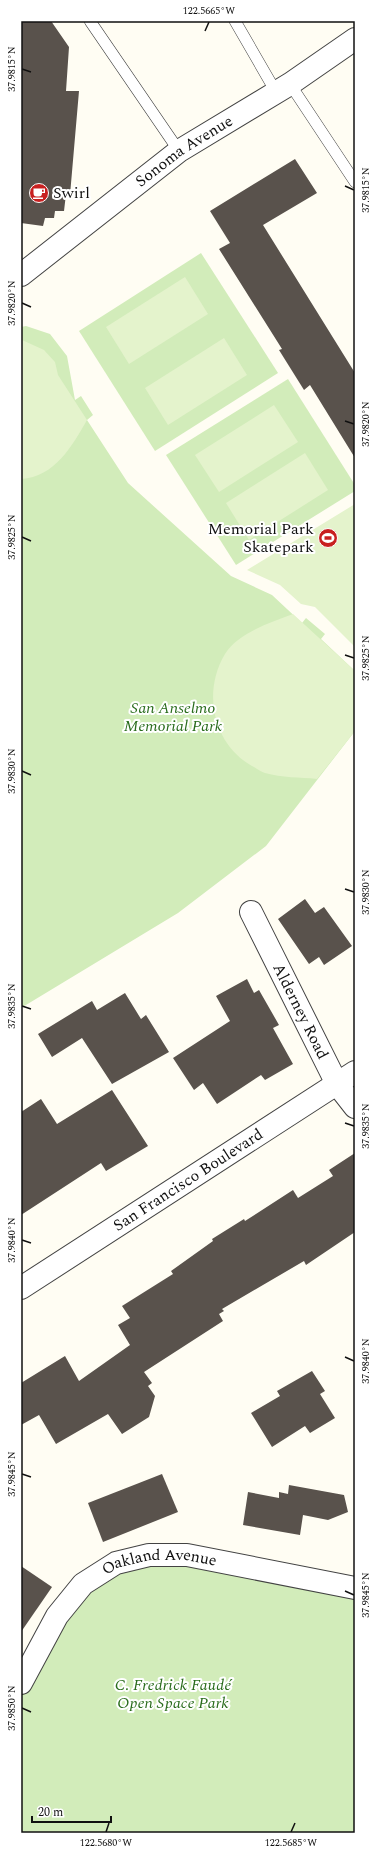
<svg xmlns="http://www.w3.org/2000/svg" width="376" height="1854" viewBox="0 0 376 1854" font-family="Spectral,serif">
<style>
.green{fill:#d2ecba}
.pitch{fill:#e4f3cc}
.building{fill:#59524c}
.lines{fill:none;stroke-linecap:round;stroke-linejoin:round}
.lane-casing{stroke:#434343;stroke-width:12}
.street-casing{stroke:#434343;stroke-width:24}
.lane{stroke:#fff;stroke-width:11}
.street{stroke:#fff;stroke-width:22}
.ticks{fill:none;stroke:#101010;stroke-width:1.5}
.labels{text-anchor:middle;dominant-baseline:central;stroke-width:4;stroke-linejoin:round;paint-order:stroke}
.street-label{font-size:16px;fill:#101010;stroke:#fff}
.poi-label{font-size:16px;fill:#101010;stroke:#fff;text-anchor:start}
.park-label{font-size:16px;font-style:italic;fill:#296c1c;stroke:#fff}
.neatline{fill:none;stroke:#101010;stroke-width:1.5}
.ticks-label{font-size:10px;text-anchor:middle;fill:#101010}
</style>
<rect width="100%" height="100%" fill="#fffdf3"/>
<g class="green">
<polygon points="201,253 278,373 155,451 79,331"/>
<polygon points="26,326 50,334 67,356 75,400 81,396 93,415 87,420 128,483 231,576 272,595 302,623 306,618 325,634 321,639 355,671 355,731 266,846 178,913 21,1008 21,327"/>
<polygon points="288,379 355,485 355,491 236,565 166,455"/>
<polygon points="149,1555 355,1586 355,1833 21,1833 21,1683 83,1584"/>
</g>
<g class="pitch">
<polygon points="185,277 208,314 129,364 106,327"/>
<polygon points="224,338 247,375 168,425 145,388"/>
<path d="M22,340L44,350L55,362L58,375L87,420C72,446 55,477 21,479Z"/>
<polygon points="274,405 298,442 219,492 195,455"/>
<polygon points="305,453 328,490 249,540 226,503"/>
<polygon points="355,504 355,647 315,607 301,604 280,585 247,570"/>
<path d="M293,614L355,671V731L317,779C300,777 282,778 265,773C261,772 256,768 252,766C213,744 202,692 225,654C239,632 270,623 293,614Z"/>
</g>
<g class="building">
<polygon points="21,21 51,21 69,47 66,91 79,91 70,195 66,194 64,211 55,211 54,218 45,218 43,226 21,223"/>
<polygon points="295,159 317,193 263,225 355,373 355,458 310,385 304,390 279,350 282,349 219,249 230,243 210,211"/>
<polygon points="305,899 315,913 324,907 352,946 324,965 319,957 309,964 278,919"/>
<polygon points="247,979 254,993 259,990 279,1025 273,1028 293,1064 265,1080 261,1075 217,1104 203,1083 194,1090 173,1058 230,1021 216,996"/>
<polygon points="125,993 141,1019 146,1015 169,1052 112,1084 82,1038 52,1057 38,1034 92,1001 97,1010"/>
<polygon points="112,1090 148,1146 106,1171 101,1163 21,1215 21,1112 41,1099 57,1124"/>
<polygon points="355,1153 355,1232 306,1265 304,1261 222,1309 224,1311 219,1314 223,1321 144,1372 152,1383 148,1386 155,1396 149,1417 122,1434 108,1414 56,1444 39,1415 21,1425 21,1383 65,1356 79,1381 130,1345 118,1325 130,1318 122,1306 173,1274 171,1271 213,1241 212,1239 244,1219 245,1221 293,1190 298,1198 333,1176 329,1170"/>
<polygon points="312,1371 325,1391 320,1394 335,1418 310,1433 305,1426 272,1447 251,1413 280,1396 277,1391"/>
<polygon points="162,1474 178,1512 103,1542 88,1503"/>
<polygon points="289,1485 344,1495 348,1512 328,1520 303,1515 300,1535 243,1525 248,1492 279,1498 279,1492 288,1494"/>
<polygon points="21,1566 52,1587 21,1632"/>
</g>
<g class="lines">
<g class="lane-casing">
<g id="lane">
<polyline points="90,21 179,151"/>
<polyline points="235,21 276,92"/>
<polyline points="290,84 355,182"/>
</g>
</g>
<g class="street-casing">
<g id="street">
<path id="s1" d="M21,275L179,151L290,84L355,39"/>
<path id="s2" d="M251,912L337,1084L355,1107"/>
<path id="s3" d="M21,1288L355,1072"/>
<path id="s4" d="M21,1683L57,1616L83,1584L116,1563L149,1555H187L355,1588"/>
</g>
</g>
<use href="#lane" class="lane"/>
<use href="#street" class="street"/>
</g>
<path class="ticks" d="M205,31L209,22M22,69L31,72M345,186L354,190M22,303L31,307M345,421L354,424M22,537L31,541M345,655L354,658M22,771L31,775M345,889L354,892M22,1006L31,1009M345,1123L354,1126M22,1240L31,1243M345,1357L354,1361M22,1474L31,1477M345,1591L354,1595M22,1708L31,1712M106,1832L109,1823M291,1832L295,1823"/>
<defs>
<g id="cafe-disc" transform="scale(1)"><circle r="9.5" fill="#c82020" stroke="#fff"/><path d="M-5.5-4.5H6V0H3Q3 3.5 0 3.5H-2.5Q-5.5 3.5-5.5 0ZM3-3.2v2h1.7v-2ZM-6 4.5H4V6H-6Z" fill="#fff"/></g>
<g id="stadium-disc" transform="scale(1)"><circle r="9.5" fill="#c82020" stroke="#fff"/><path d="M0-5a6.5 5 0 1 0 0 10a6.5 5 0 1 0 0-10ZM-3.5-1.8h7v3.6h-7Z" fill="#fff"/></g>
</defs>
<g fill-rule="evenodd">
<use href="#cafe-disc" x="39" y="193"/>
<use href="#stadium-disc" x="328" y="538"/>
</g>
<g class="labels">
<g class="street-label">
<text stroke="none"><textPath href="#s1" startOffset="205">Sonoma Avenue</textPath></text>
<text stroke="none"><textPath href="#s2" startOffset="111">Alderney Road</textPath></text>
<text stroke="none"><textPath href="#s3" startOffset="199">San Francisco Boulevard</textPath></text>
<text stroke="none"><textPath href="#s4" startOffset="200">Oakland Avenue</textPath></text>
</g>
<g class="poi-label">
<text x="53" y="193">Swirl</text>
<text x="314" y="529" text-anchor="end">Memorial Park<tspan x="314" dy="18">Skatepark</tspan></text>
</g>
<g class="park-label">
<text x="173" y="708">San Anselmo<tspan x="173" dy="18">Memorial Park</tspan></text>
<text x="173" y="1685">C. Fredrick Faudé<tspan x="173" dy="18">Open Space Park</tspan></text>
</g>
</g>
<rect width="376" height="1854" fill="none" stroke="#ffffff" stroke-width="44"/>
<path d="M32 1816v6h79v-6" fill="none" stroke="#101010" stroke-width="2"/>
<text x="38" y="1816" font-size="12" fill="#101010" stroke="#ffffff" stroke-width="3" paint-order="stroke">20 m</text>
<rect x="22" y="22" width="332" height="1810" class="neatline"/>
<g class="ticks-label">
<text x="209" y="14">122.5665°W</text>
<text transform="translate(11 69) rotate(-90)" y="4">37.9815°N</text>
<text transform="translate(365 190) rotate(-90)" y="4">37.9815°N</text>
<text transform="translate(11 303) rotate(-90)" y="4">37.9820°N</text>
<text transform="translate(365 424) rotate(-90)" y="4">37.9820°N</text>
<text transform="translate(11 537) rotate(-90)" y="4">37.9825°N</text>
<text transform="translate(365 658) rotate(-90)" y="4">37.9825°N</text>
<text transform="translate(11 771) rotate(-90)" y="4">37.9830°N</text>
<text transform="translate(365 892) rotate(-90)" y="4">37.9830°N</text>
<text transform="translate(11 1006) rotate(-90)" y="4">37.9835°N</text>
<text transform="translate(365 1126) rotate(-90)" y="4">37.9835°N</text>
<text transform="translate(11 1240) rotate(-90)" y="4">37.9840°N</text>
<text transform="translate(365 1361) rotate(-90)" y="4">37.9840°N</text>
<text transform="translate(11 1474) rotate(-90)" y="4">37.9845°N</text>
<text transform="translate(365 1595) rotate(-90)" y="4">37.9845°N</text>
<text transform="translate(11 1708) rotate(-90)" y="4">37.9850°N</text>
<text x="106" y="1846">122.5680°W</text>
<text x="291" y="1846">122.5685°W</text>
</g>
</svg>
